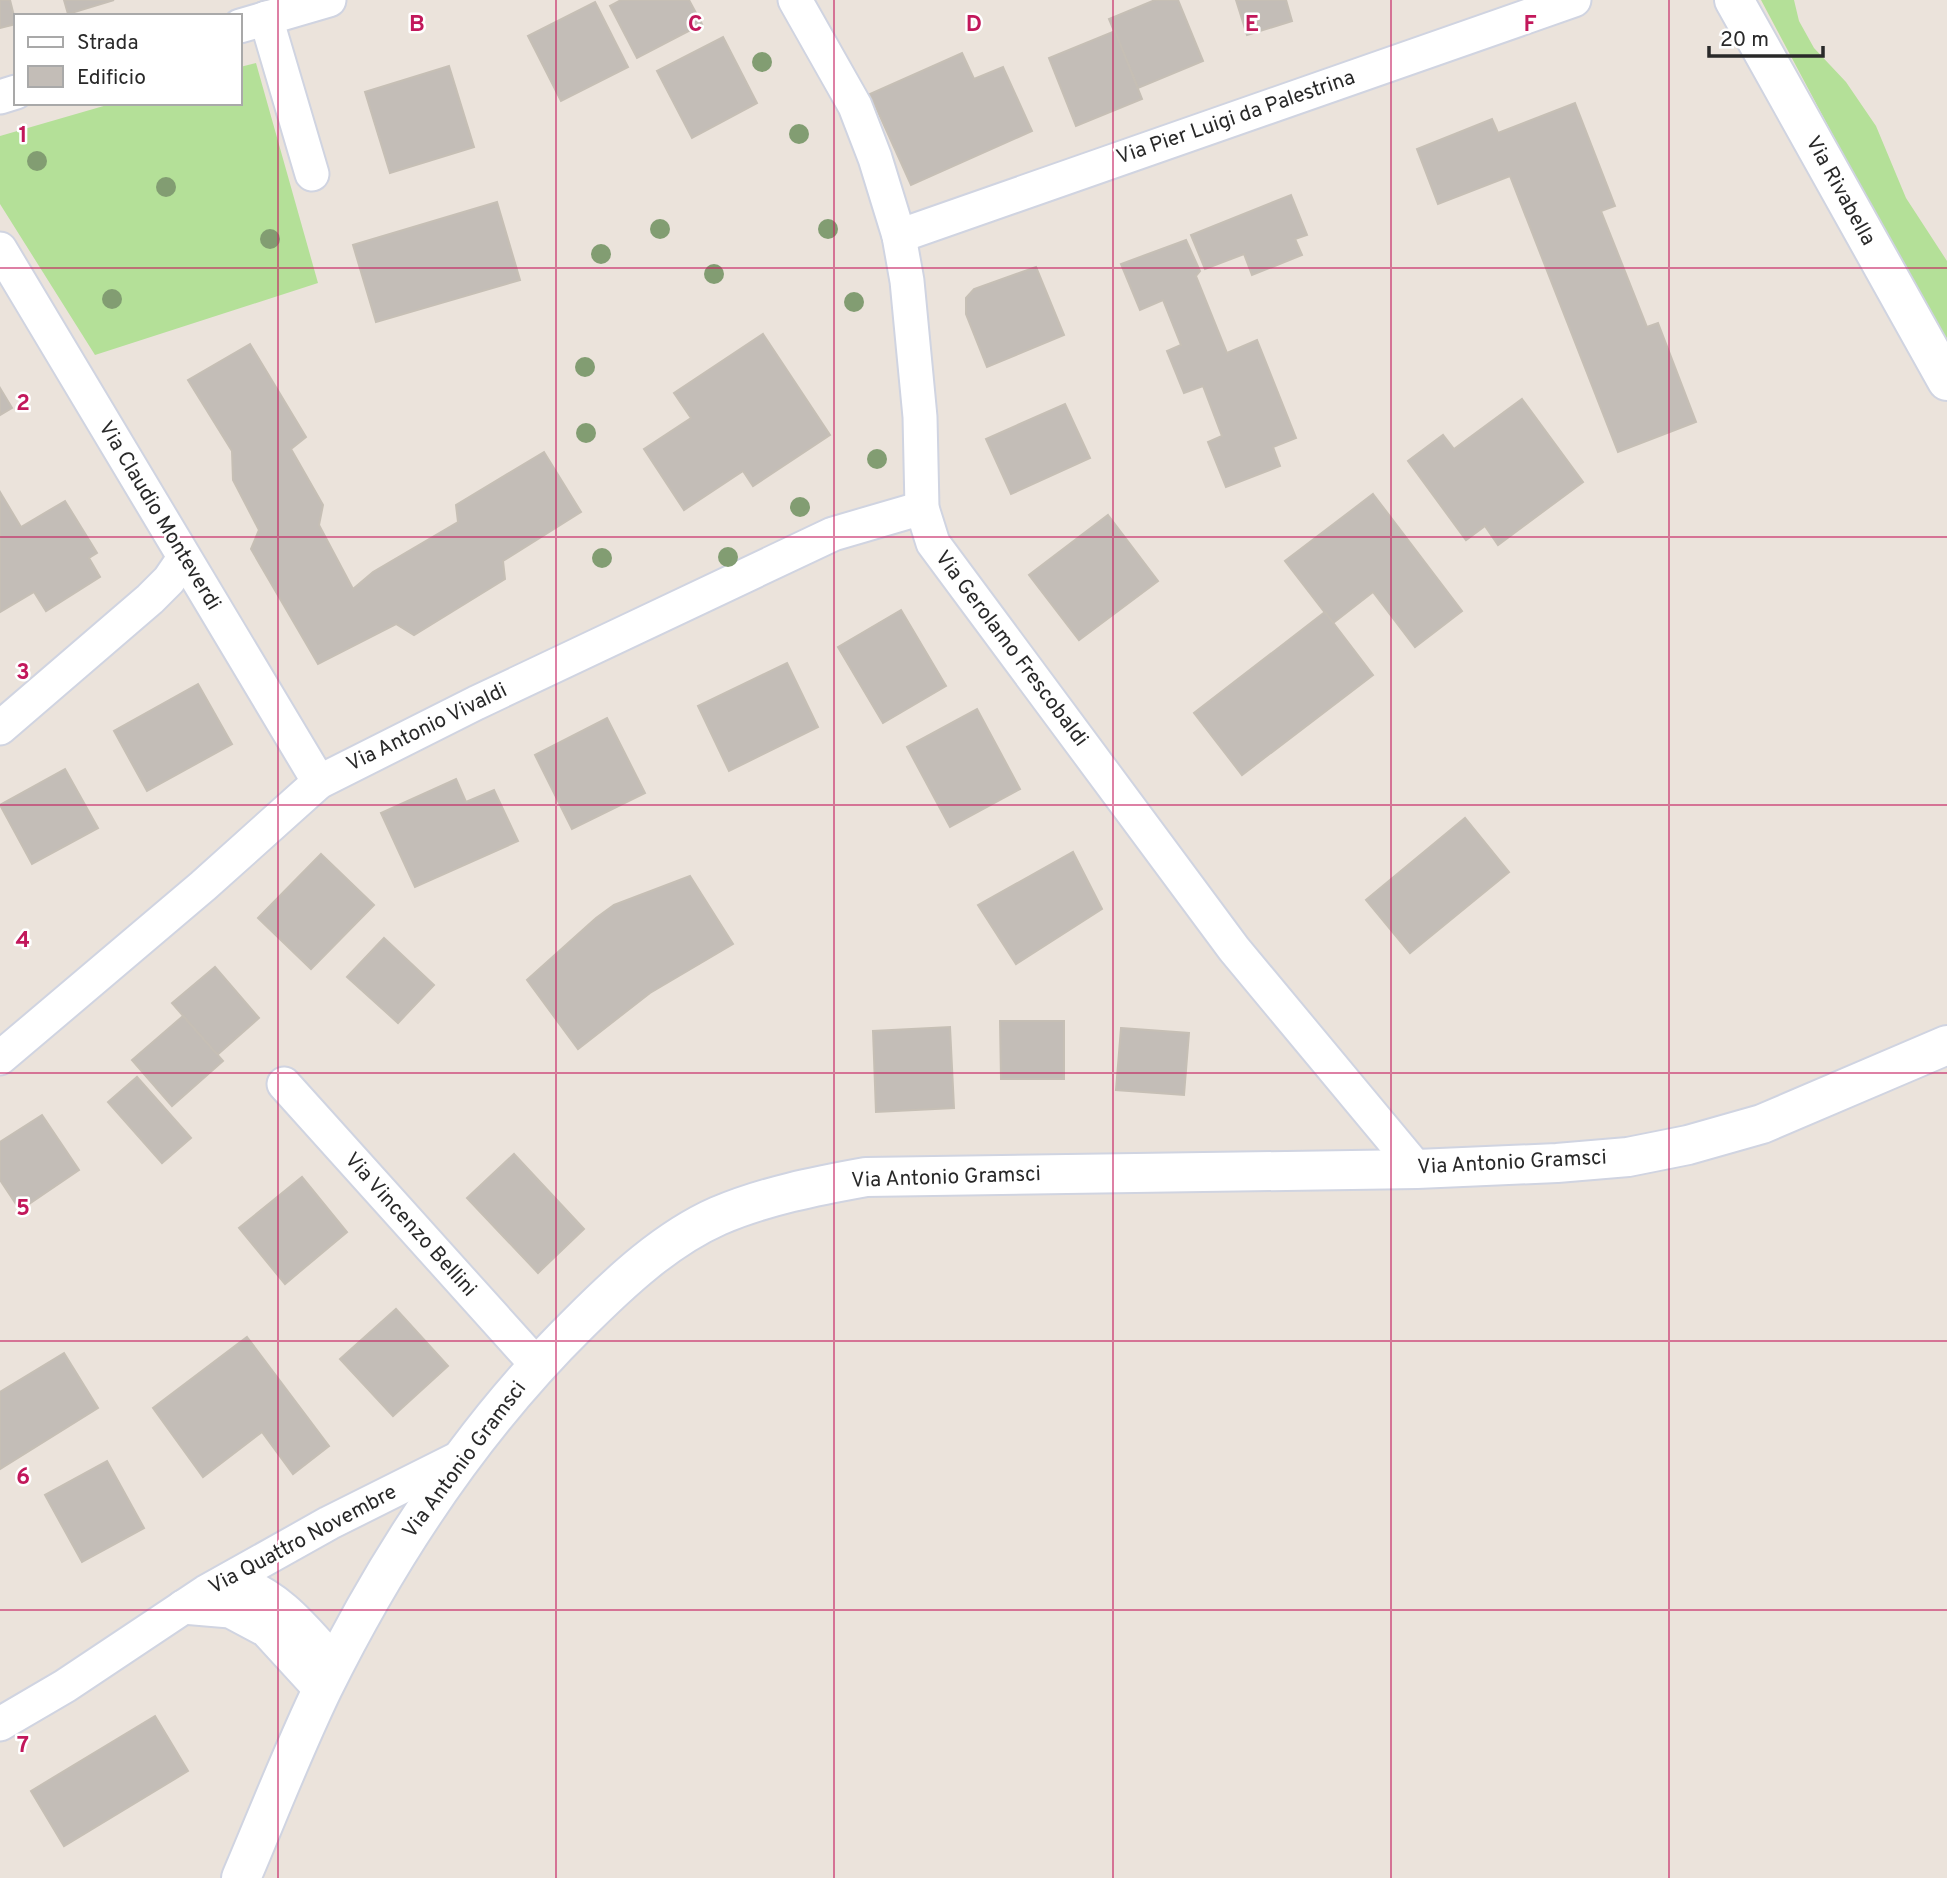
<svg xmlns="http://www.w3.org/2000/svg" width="1947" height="1878" viewBox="0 0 1947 1878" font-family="Overpass,sans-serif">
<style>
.grass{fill:#b4e098}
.building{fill:#c3bdb7;stroke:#c6bfb5;stroke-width:2}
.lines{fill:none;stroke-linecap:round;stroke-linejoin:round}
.minor-casing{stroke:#d0d4e1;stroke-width:37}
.tertiary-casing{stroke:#d0d4e1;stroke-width:42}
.minor{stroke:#fff;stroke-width:33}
.tertiary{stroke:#fff;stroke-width:38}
.tree{fill:#829d72}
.grid{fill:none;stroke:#c2185b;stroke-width:2;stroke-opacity:0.55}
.labels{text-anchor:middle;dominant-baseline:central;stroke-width:5;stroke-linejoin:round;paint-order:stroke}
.street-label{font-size:21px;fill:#292929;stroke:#fff}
.grid-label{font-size:23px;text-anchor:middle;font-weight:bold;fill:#c2185b;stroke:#fff;stroke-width:5;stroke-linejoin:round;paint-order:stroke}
</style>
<rect width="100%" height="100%" fill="#ebe3db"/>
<g class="grass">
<polygon points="1761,0 1794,0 1799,21 1814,48 1846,82 1876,126 1906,198 1947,261 1947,349"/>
<polygon points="256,63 318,283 95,355 0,204 0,136 114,103 240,103 240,67"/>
</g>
<g class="building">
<polygon points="0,0 10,0 16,24 0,28"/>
<polygon points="64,0 114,0 68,14"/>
<polygon points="621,0 689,0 702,24 637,58 610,6"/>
<polygon points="1155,0 1178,0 1203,61 1138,88 1109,19"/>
<polygon points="1236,0 1286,0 1292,21 1247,35"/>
<polygon points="595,2 628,67 561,101 528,36"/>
<polygon points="1115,31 1142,99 1076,126 1049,58"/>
<polygon points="723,37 757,103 692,138 657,71"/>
<polygon points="962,53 974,79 1003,67 1032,131 911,185 870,94"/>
<polygon points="449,66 474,147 390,173 365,92"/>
<polygon points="1575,103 1615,206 1601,211 1647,327 1658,323 1696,422 1618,452 1510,176 1438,204 1417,149 1492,119 1498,133"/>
<polygon points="1291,195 1307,235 1295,239 1302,255 1252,275 1244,254 1205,269 1191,235"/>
<polygon points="497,202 520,280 376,322 353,245"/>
<polygon points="1186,240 1200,271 1196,276 1227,353 1257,340 1296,438 1273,447 1280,466 1226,487 1208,442 1222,436 1203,386 1184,393 1167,351 1181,345 1163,300 1140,310 1121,264"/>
<polygon points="1036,267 1064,335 987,367 966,314 966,298 974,289"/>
<polygon points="763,334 830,435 753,486 743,471 684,510 644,449 691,418 674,393"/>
<polygon points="250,344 306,437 291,449 323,505 319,525 353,589 373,572 458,522 456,505 544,452 581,512 503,561 505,579 414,635 396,624 318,664 251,549 259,530 233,480 232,451 188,380"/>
<polygon points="0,388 12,408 0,415"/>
<polygon points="1522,399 1583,482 1498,545 1485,526 1466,540 1408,461 1443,435 1454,449"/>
<polygon points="1065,404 1090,458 1011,494 986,439"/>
<polygon points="0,492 21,527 65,501 97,553 89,558 100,577 46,611 34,592 0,612"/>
<polygon points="1373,494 1462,611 1415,647 1373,592 1333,623 1285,561"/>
<polygon points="1108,515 1158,581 1079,640 1029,575"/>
<polygon points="901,610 946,686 883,723 838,647"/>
<polygon points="1325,612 1373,675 1242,775 1194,713"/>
<polygon points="787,663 818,727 729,771 698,706"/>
<polygon points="198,684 232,744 147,791 114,731"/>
<polygon points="977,709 1020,789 950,827 907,747"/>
<polygon points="607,718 645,793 572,829 535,755"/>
<polygon points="65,769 98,828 32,864 0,805"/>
<polygon points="456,779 466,802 494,790 518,841 415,887 381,813"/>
<polygon points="1465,818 1509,872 1410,953 1366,900"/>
<polygon points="1073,852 1102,909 1016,964 978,905"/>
<polygon points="321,854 374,905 311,969 258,918"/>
<polygon points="690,876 733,944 650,993 578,1049 527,980 596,918 614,905"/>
<polygon points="384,938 434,985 398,1023 347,977"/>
<polygon points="215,967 259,1018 217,1055 172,1003"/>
<polygon points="183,1016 223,1061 172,1106 132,1060"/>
<polygon points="1000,1021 1064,1021 1064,1079 1001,1079"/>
<polygon points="950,1027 954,1108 876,1112 873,1031"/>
<polygon points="1121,1028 1189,1033 1184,1095 1116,1090"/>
<polygon points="137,1077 191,1138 162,1163 108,1102"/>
<polygon points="42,1115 79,1170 20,1210 0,1180 0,1142"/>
<polygon points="514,1154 584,1229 538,1273 467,1198"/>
<polygon points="302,1177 347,1232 285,1284 239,1228"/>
<polygon points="396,1309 448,1366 393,1416 340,1359"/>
<polygon points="247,1337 329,1446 293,1474 262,1432 203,1477 153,1408"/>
<polygon points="64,1353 98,1408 0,1469 0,1392"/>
<polygon points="107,1461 144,1528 82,1562 45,1495"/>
<polygon points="155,1716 188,1771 64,1846 31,1791"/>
</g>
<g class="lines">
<g class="minor-casing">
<g id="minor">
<polyline points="795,0 855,106 875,158 899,236 907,281 920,417 922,508 933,543 1234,949 1417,1169"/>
<polyline points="266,18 312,174"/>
<polyline points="240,26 329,0"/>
<polyline points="0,97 16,92"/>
<polyline points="899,236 1574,0"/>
<polyline points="0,249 319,782"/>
<polyline points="0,728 150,599 169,580 184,558"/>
<polyline points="0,1058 203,886 319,782 476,703 833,534 922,508"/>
<polyline points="284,1084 537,1365"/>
<path d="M231,1579C280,1596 303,1627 336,1664"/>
<polyline points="183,1607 230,1611 266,1630 322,1691"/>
<polyline points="0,1724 65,1686 206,1592 329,1523 463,1456"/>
</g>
</g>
<g class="tertiary-casing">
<g id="tertiary">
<polyline points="1734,0 1947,381"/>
<path d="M241,1878C268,1815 293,1750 323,1688C390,1553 472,1428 580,1322C620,1282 666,1239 718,1216C765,1196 816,1186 866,1177L1417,1169L1557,1163L1628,1157L1688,1145L1762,1124L1947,1045"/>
</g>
</g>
<use href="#minor" class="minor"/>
<use href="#tertiary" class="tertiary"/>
</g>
<g class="tree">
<circle cx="762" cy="62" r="10"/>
<circle cx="799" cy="134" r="10"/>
<circle cx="37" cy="161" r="10"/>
<circle cx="166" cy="187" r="10"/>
<circle cx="660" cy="229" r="10"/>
<circle cx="828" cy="229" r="10"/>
<circle cx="270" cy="239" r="10"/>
<circle cx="601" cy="254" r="10"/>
<circle cx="714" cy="274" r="10"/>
<circle cx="112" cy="299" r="10"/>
<circle cx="854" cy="302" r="10"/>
<circle cx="585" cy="367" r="10"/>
<circle cx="586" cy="433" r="10"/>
<circle cx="877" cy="459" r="10"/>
<circle cx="800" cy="507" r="10"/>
<circle cx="728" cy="557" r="10"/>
<circle cx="602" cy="558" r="10"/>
</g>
<path class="grid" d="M278,0V1878M556,0V1878M834,0V1878M1113,0V1878M1391,0V1878M1669,0V1878M0,268H1947M0,537H1947M0,805H1947M0,1073H1947M0,1341H1947M0,1610H1947"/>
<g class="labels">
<g class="street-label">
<text transform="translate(1236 118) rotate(-19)">Via Pier Luigi da Palestrina</text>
<text transform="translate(1840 191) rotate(61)">Via Rivabella</text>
<text transform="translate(159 516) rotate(59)">Via Claudio Monteverdi</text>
<text transform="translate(1011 649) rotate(53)">Via Gerolamo Frescobaldi</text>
<text transform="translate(427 728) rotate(-26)">Via Antonio Vivaldi</text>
<text transform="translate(1512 1163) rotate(-3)">Via Antonio Gramsci</text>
<text transform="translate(946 1178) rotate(-2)">Via Antonio Gramsci</text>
<text transform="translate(410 1225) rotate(48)">Via Vincenzo Bellini</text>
<text transform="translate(465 1460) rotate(-53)">Via Antonio Gramsci</text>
<text transform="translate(303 1540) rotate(-28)">Via Quattro Novembre</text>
</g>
</g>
<g class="grid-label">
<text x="417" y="31">B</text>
<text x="695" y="31">C</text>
<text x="974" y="31">D</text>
<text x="1252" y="31">E</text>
<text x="1530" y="31">F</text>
<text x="23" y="142">1</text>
<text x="23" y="410">2</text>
<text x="23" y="679">3</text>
<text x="23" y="947">4</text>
<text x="23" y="1215">5</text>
<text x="23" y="1484">6</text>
<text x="23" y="1752">7</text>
</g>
<rect x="14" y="14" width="228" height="91" fill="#ffffff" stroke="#a9a9a9" stroke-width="2"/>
<rect x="28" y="37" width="35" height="10" fill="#ffffff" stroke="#a9a9a9" stroke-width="2"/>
<text x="77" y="49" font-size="21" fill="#292929">Strada</text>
<rect x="28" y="66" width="35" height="21" fill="#c3bdb7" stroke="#a9a9a9" stroke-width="2"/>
<text x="77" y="84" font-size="21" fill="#292929">Edificio</text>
<path d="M1709 46v10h114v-10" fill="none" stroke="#292929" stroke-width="3.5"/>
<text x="1720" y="46" font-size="21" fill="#292929" stroke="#ffffff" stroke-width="5" paint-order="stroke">20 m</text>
</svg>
